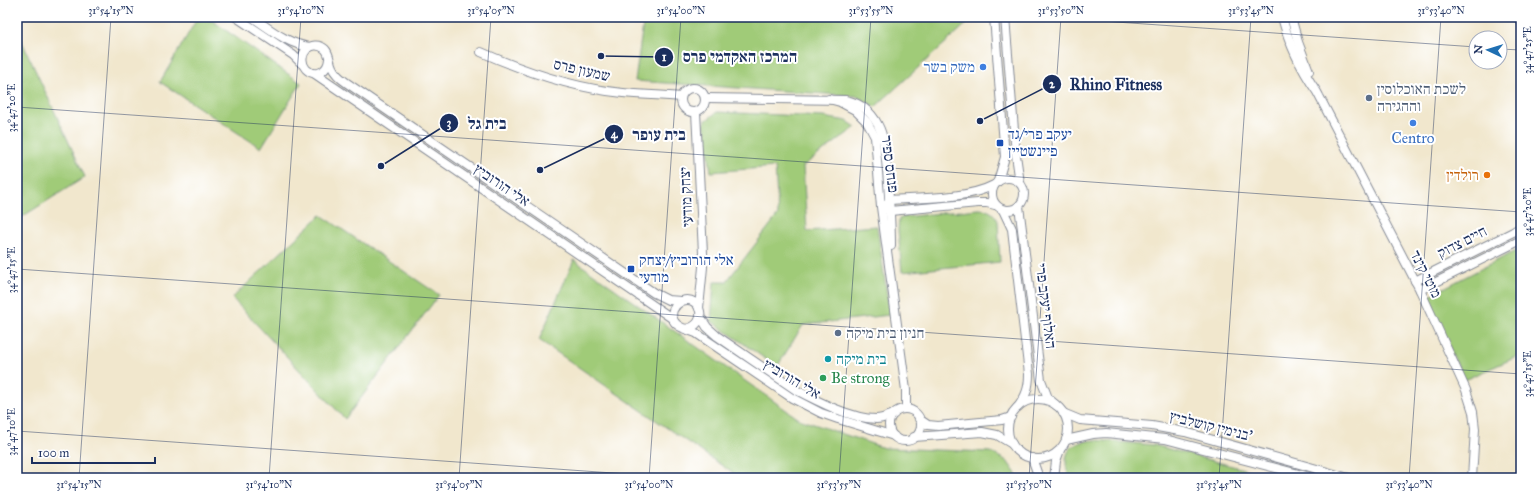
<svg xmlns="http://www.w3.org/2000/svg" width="1538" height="495" viewBox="0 0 1538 495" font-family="'IM FELL Great Primer','Frank Ruhl Libre',serif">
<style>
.green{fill:#a0cb78;stroke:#5e7d6b}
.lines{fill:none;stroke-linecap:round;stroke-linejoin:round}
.minor-casing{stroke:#868b96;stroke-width:10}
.minor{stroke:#fff;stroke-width:8}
.rail-casing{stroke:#1b2f5e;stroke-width:4}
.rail{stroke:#fff;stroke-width:2.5;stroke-dasharray:8;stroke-linecap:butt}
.ticks{fill:none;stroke:#1b2f5e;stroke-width:1;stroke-opacity:0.45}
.shop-dot{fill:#3f7fe0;stroke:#fff;stroke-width:1.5}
.service-dot{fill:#5c6f8a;stroke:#fff;stroke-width:1.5}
.transit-dot{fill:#1a4fb4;stroke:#fff;stroke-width:1.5}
.food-dot{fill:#e8710a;stroke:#fff;stroke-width:1.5}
.culture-dot{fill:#0f9aa8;stroke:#fff;stroke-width:1.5}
.leisure-dot{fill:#2e9e5b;stroke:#fff;stroke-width:1.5}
.labels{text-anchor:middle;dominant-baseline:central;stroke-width:4;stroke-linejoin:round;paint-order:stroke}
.shop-label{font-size:15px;fill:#366cbe;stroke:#fff;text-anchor:end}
.street-label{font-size:15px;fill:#1b2f5e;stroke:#fff}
.service-label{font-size:15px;fill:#4e5e75;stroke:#fff;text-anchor:start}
.transit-label{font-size:15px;fill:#164399;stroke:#fff;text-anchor:start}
.food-label{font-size:15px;fill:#c56008;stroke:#fff;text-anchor:end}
.culture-label{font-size:15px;fill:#0d838f;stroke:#fff;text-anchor:start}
.leisure-label{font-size:15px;fill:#27864d;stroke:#fff;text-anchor:start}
.leader{fill:none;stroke:#1b2f5e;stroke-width:1.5}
.callout-dot{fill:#1b2f5e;stroke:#fff;stroke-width:1.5}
.mark-label{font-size:12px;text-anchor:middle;font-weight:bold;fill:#fff}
.callout-label{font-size:16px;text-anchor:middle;font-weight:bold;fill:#1b2f5e;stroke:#fff;stroke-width:4;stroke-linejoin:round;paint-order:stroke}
.neatline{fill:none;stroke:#1b2f5e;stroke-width:1.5}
.ticks-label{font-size:10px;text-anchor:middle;fill:#1b2f5e}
</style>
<rect width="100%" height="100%" fill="#fff"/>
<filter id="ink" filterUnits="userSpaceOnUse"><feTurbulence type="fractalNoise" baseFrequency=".025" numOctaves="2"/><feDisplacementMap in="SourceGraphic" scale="8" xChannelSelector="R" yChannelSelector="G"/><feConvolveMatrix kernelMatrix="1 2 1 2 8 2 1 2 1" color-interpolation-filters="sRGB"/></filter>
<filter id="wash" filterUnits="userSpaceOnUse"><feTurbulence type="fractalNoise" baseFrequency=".012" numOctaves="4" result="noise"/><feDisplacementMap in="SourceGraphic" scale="16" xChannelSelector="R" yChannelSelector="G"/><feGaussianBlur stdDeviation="0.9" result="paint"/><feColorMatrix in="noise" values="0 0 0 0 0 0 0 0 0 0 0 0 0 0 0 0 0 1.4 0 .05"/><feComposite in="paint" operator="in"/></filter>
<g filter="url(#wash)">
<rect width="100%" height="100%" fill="#f1e7cd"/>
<g class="green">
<polygon points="198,17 207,17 301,83 261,148 160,82"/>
<polygon points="644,17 974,17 875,107 856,96 635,81"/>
<polygon points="17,31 85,177 17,220"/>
<polygon points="717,112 823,117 847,121 856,127 803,166 807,231 877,226 890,315 803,325 777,367 711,321 714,282 726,282 778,215 775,167 711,172 704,122"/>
<path d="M978,209C987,209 994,212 998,221L1000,262L902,272L898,230L899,219L904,217Z"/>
<polygon points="321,215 439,295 345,419 232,298"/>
<polygon points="1521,248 1521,355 1464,380 1428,300 1430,296 1438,291"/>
<polygon points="574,260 799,419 884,448 990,452 1007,461 1019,478 740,478 539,340"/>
<path d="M1095,440L1154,445L1277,478H1069C1061,452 1069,442 1095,440Z"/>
</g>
</g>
<g filter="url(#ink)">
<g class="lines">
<g class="minor-casing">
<g id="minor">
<polyline points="236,17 293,55 302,64"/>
<path d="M252,17C271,30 288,44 310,47"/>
<polyline points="994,17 1005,157 998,181"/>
<polyline points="1005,17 1016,155 1020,183"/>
<path d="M1282,17C1289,44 1301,69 1317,92L1420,290L1466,390L1473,412L1475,429L1472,478"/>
<polyline points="1291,17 1298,42 1309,71"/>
<path d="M481,52C526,72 574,88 623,93C642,95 662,95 681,97"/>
<path d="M329,59C328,72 315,78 306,69C295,55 312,38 325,49C330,54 329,61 332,67C335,74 341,79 347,83L654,293L668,300L681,301"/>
<polyline points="315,74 673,319"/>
<circle cx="693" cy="100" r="12"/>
<path d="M706,98L845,100C860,103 871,111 878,125C885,138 885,155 887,170C889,195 891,221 891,246"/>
<polyline points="829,99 840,102 855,110 867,122 875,137 881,207 906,390 906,409"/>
<polyline points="696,112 703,253 703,267 699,308"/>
<circle cx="1008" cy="194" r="16"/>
<path d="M887,203L890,200C920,198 968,199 994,185"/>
<polyline points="1019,206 1041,380 1048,398 1056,405"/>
<polyline points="886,209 890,211 978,203 987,203 995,205"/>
<path d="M1003,210L1012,229L1029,374C1029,388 1026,396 1018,407"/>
<polyline points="1415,281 1513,232 1521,227"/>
<polyline points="1420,290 1521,240"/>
<path d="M700,316L707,327L717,336L796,390C817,401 852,419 876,419C883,419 888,416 894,414"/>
<path d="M685,329C710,326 701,294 682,301C678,303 675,306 673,310C668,325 685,329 696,333L792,398L821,413L838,419L894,436"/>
<circle cx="1038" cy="429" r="30"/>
<circle cx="905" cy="425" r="16"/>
<polyline points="1063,413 1080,420 1152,426 1185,432 1349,478"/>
<polyline points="919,419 928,425 938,426 1002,420 1011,417"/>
<polyline points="914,437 982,432 997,435 1012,444"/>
<polyline points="1066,440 1093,434 1106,433 1165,439 1314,478"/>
<polyline points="1032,458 1039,478"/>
<polyline points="1054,478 1056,461 1060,450"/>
</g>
</g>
<use href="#minor" class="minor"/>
<g class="rail-casing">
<polyline id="rail" points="1514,17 1521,26"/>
</g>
<use href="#rail" class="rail"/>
</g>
</g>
<path class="ticks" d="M1044,17L1476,47M1500,49L1521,50M17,107L1521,212M17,269L1521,374M17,431L684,478M79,478L111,17M269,478L301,17M459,478L491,17M649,478L681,17M839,478L871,17M1029,478L1061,17M1219,478L1251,17M1409,478L1441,17"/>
<g class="shop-dot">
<circle cx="983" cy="67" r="4"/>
<circle cx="1413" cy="123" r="4"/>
</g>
<g class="service-dot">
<circle cx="1369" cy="98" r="4"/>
<circle cx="838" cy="333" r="4"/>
</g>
<g class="transit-dot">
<rect x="996" y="139" width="8" height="8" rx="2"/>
<rect x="627" y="265" width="8" height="8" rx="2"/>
</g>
<circle class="food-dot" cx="1487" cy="175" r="4"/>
<circle class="culture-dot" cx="828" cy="359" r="4"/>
<circle class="leisure-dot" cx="823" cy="378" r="4"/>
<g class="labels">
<g class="shop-label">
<text x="975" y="67">משק בשר</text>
<text x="1413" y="138" text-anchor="middle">Centro</text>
</g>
<g class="street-label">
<text transform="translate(582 70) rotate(13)">שמעון פרס</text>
<text transform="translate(890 164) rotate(83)">פנחס ספיר</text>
<text transform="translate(502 185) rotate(34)">אלי הורוביץ</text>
<text transform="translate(686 197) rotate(-93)">יצחק מודעי</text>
<text transform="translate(1462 242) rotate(-27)">חיים צדוק</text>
<text transform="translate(1426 274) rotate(63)">מוטי קינד</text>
<text transform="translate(1046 306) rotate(83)">האלוף יעקב פרי</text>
<text transform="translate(792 379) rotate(31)">אלי הורוביץ</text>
<text transform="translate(1211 426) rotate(14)">בנימין קושלביץ'</text>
</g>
<g class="service-label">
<text x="1377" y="89">לשכת האוכלוסין<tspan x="1377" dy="17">וההגירה</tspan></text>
<text x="846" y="333">חניון בית מיקה</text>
</g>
<g class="transit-label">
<text x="1008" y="134">יעקב פרי/גד<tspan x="1008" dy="17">פיינשטיין</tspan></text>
<text x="639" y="260">אלי הורוביץ/יצחק<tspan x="639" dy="17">מודעי</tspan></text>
</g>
<g class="food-label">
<text x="1479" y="175">רולדין</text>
</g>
<g class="culture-label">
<text x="836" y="359">בית מיקה</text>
</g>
<g class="leisure-label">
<text x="831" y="378">Be strong</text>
</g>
</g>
<path class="leader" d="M601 56L664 57M980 121L1052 84M381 166L449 123M540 170L614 134"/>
<g class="callout-dot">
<circle cx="601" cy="56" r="4"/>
<circle cx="980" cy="121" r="4"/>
<circle cx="381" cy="166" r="4"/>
<circle cx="540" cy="170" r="4"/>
<circle cx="664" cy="57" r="10"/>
<circle cx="1052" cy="84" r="10"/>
<circle cx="449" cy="123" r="10"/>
<circle cx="614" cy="134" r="10"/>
</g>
<g class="mark-label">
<text x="664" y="61">1</text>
<text x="1052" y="88">2</text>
<text x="449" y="127">3</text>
<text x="614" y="138">4</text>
</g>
<g class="callout-label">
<text x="740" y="62">המרכז האקדמי פרס</text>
<text x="1116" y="90">Rhino Fitness</text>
<text x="487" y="129">בית גל</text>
<text x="659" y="140">בית עופר</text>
</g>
<rect width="1538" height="495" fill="none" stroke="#fff" stroke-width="44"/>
<g transform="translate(1488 50) rotate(274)"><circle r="19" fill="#ffffff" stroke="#a4acbf"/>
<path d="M0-3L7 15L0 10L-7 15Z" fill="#1f6fb2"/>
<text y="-6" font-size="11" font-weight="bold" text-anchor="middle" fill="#1b2f5e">N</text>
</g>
<path d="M32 457v6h123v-6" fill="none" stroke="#1b2f5e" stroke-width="2"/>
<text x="38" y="457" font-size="12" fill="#1b2f5e" stroke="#ffffff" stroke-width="3" paint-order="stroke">100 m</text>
<rect x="22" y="22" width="1494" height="451" class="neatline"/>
<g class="ticks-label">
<text x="111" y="14">31°54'15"N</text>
<text x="301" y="14">31°54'10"N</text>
<text x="491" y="14">31°54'05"N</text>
<text x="681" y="14">31°54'00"N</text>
<text x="871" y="14">31°53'55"N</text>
<text x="1061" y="14">31°53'50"N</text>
<text x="1251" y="14">31°53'45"N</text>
<text x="1441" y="14">31°53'40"N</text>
<text transform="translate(1527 50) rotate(-90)" y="4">34°47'25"E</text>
<text transform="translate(11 108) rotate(-90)" y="4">34°47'20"E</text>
<text transform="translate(1527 212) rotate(-90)" y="4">34°47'20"E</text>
<text transform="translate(11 270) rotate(-90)" y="4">34°47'15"E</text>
<text transform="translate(1527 374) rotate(-90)" y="4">34°47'15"E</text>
<text transform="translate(11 432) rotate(-90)" y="4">34°47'10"E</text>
<text x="79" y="488">31°54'15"N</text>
<text x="269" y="488">31°54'10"N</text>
<text x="459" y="488">31°54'05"N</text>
<text x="649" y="488">31°54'00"N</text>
<text x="839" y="488">31°53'55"N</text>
<text x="1029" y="488">31°53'50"N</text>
<text x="1219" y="488">31°53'45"N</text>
<text x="1409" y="488">31°53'40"N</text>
</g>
</svg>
